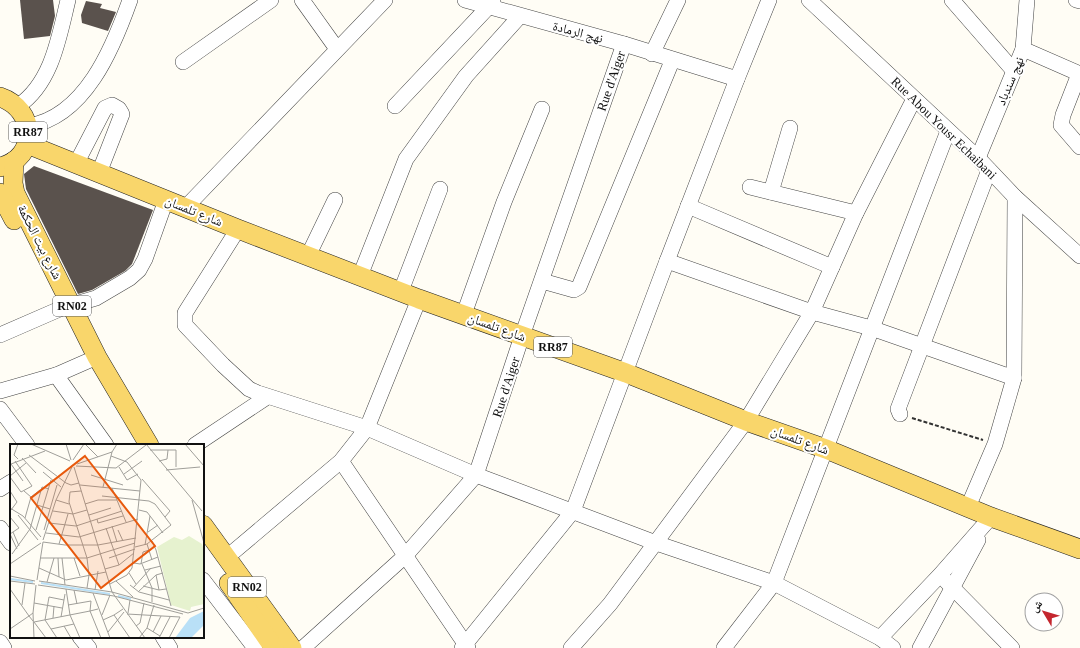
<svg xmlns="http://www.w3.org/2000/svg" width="1080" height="648" viewBox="0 0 1080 648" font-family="'Times New Roman','Noto Naskh Arabic',serif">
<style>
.building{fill:#5a524d}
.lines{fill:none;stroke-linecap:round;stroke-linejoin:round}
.minor-casing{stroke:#444;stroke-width:16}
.major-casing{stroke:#222;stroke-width:20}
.path{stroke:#333;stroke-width:2;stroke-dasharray:4 2;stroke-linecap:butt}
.minor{stroke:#fff;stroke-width:15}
.major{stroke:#f9d66b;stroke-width:19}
.labels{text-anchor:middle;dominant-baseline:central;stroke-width:4;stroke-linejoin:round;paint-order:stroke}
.shield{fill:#fff;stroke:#585858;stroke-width:1}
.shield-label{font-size:12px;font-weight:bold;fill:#111}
.street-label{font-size:13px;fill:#111;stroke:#fff}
.inset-river{fill:none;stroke:#b9e0f7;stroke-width:2}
.inset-road{fill:none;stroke:#a09f9a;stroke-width:1}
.view{fill:#e8590c;fill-opacity:0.15;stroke:#e8590c;stroke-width:2}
.inset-edge{fill:none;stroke:#111;stroke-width:2}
</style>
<rect width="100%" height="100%" fill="#fffdf5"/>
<g class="building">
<polygon points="20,0 53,0 55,16 50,36 24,39"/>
<polygon points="86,1 102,4 100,8 116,12 108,31 82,23 81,15"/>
<polygon points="34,166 153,210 132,264 125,271 92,290 78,294 26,189 24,174"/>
</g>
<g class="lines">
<g class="minor-casing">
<g id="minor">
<polyline points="302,0 337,49"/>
<polyline points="465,0 624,44 737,79"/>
<polyline points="809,0 978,158 1015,197 1080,256"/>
<polyline points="952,0 1013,70"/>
<polyline points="1076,0 1080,1"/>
<polyline points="1023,49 1080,74"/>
<polyline points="652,54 678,0"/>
<polyline points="183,62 271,0"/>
<polyline points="1079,74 1063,115 1061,125 1080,147"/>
<path d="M18,106C52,83 59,37 68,0"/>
<polyline points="395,106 493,2"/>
<path d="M28,126C85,117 113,48 130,0"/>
<polyline points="978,158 1023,49 1027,0"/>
<polyline points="76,164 105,108 112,105 119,109 122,114 99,173"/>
<polyline points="750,187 856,213"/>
<polyline points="771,192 790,128"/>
<polyline points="688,206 832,267"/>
<polyline points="186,207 385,0"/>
<polyline points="238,229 190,305 185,313 185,325 223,365 249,389 258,393 367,428 476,475 656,543 774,583 880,638 893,648"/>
<polyline points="308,256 335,200"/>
<polyline points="667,261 812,312 871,328 1014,378"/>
<polyline points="360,276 406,159 466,76 520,16"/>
<polyline points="542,281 574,290 579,287 672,61"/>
<polyline points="401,291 440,189"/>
<polyline points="464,314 504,202 542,109"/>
<polyline points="0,335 62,308 96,298 130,278 139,270 145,259 166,200"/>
<polyline points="56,375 106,445"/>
<polyline points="0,391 56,375 97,357"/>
<polyline points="0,409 27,445"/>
<polyline points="900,414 898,409 989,170"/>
<polyline points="195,445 267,397"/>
<polyline points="341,461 468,648"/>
<polyline points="0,489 11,482"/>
<polyline points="968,507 995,444 1014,378 1015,197"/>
<polyline points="0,528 11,543"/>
<polyline points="226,558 341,461 367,428 419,299"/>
<polyline points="203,580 255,648"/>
<polyline points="946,581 1012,648"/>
<polyline points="80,637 89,648"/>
<polyline points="163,637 170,648"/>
<polyline points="880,638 940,575 991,517"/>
<polyline points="0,642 4,648"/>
<polyline points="303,648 405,556 476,475 522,336 624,44"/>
<polyline points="462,648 573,511 667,261 737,79 769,0"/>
<polyline points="571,648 610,604 746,421 812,312 856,213 914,99"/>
<polyline points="724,648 774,583 948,131"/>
<polyline points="920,648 978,540"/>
</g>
</g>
<g class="major-casing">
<g id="major">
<path d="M0,97C36,109 39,158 0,167"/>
<polyline points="27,144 238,229 419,299 626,373 746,421 826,449 991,517 1080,549"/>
<polyline points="14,161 13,183 15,193 97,357 149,445"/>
<polyline points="0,193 14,220"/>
<polyline points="203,525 292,648"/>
<polyline points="229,583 274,648"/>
</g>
</g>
<polyline class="path" points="912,418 983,440"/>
<use href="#minor" class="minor"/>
<use href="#major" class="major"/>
</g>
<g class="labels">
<g class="shield">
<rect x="9" y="122" width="38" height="20" rx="3"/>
<rect x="53" y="296" width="38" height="20" rx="3"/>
<rect x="534" y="337" width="38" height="20" rx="3"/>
<rect x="228" y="577" width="38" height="20" rx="3"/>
</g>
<g class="shield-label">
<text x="28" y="132">RR87</text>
<text x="72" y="306">RN02</text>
<text x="553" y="347">RR87</text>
<text x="247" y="587">RN02</text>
</g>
<g class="street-label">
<text transform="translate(578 32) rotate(15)">نهج الرمادة</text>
<text transform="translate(611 81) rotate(-71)">Rue d'Aiger</text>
<text transform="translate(1010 81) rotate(-67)">نهج سندباد</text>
<text transform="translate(944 128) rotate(44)">Rue Abou Yousr Echaibani</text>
<text transform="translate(194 211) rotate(22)">شارع تلمسان</text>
<text transform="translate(40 242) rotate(63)">شارع بيت الحكمة</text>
<text transform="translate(497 327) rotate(20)">شارع تلمسان</text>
<text transform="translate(506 387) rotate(-72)">Rue d'Aiger</text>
<text transform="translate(800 440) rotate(20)">شارع تلمسان</text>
</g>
</g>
<g transform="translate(10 444)">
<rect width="194" height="194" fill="#fffdf5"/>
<path d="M179,92L192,100L194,106V160L181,163L180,167L161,161L147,103L164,93L172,96Z" fill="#e6f2cf"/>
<path d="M194,167V181L182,193L165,194L180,174Z" fill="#b9e0f7"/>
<path class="inset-river" d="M0,135L23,138M31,139L100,150M108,152L121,155"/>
<path class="inset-road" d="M21,0L60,17M56,0L61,16M75,0L88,13M136,0L192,67M175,0L194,22M140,6H166V23M19,11L56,39L61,41L69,39M12,14L26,29M8,15L4,11L8,0M63,16L74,0M149,17L157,15L158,6M1,20L35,7M1,20L13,37M67,20L102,8M66,22L106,24L136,1M64,23L102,148L135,194M109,23L117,36L128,30M156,26L190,23M33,28L51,43M114,30L132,17M81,31L113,41M0,32L16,19M0,33L11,48L22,42L5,17M132,35L160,67L155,73M70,41L130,47M93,43L102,8L107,0M102,44L116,78M0,47L7,58L1,66M14,47L21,53L30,46M71,47L60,48L59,58L77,114L79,131L77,144M92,52L139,57L145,60L161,81L137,100L125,103M46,56L59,60M182,56L194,99M75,60L88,56H107M27,61L40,65M0,64L13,72L31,93M129,66L137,68L153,89M43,67L63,70L77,66M8,71L28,96M79,71L101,64M0,73L9,84L0,90M15,74L21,53M87,75L88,79L113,72M39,79L66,82L112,67M102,82L107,98M96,84L109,121M26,86L41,36M34,86L47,41M108,86L113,97M3,88L9,102M138,88L148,81M36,89L69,93L128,75M0,90L7,105M33,96L46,56L62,23M142,97L146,106L161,162M33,98L55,101H88L126,94M49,100L58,70M137,100L142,116M135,101L140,72M2,110L20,85L32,43L39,45M30,114H77L125,99M48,114L49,133M52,114L55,141M64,114L70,132M99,114L125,105M124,119L130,120L148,113M0,120L31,99M131,120L133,108L139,106M132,120L142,144V158M29,124L56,136L96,128M95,125L109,121L124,109M135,126L151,122M119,129L126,140M146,131L149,146M0,132L25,137M27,136L33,98M0,137L25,140M29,137L102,148L178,169M106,137L123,153M37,138L44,114M100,140L117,131L122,124L131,36L117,18L101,12M28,141L104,152L173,170M120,141L129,148L159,156M133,142L149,146L156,145M123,144L141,124M0,145L19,172L23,169M56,145L60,171L70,194M64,146L67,160M85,146L88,127M128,148L146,131L153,129M83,149L100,194M24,159L52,164M12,161L15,139M58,161L81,157M88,165L80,167L91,194M113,165L104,171L120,194M118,169L120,156M178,169L194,164M117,170L170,173M92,171L100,151M51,173L55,150M43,174L44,162M93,176L104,171M54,182L61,194M126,182L130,179L134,159M137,184L150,192M0,185L19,172L23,177M41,185L64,180M98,188L114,168M143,188L151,172M24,194L23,169L26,141M36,194L24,178L80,167L81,157M47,194L35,176L39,153L54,156M129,194L137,184L144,161M149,194L160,173M159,194L170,173"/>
<path class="view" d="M75,12L145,102L91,144L21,54Z"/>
<rect width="194" height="194" class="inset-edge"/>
</g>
<g transform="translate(1044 612) rotate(308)"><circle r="19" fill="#ffffff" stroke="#a0a0a0"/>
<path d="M0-3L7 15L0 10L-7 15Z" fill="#c4262e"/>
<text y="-6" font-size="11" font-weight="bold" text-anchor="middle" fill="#111111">ش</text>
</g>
</svg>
